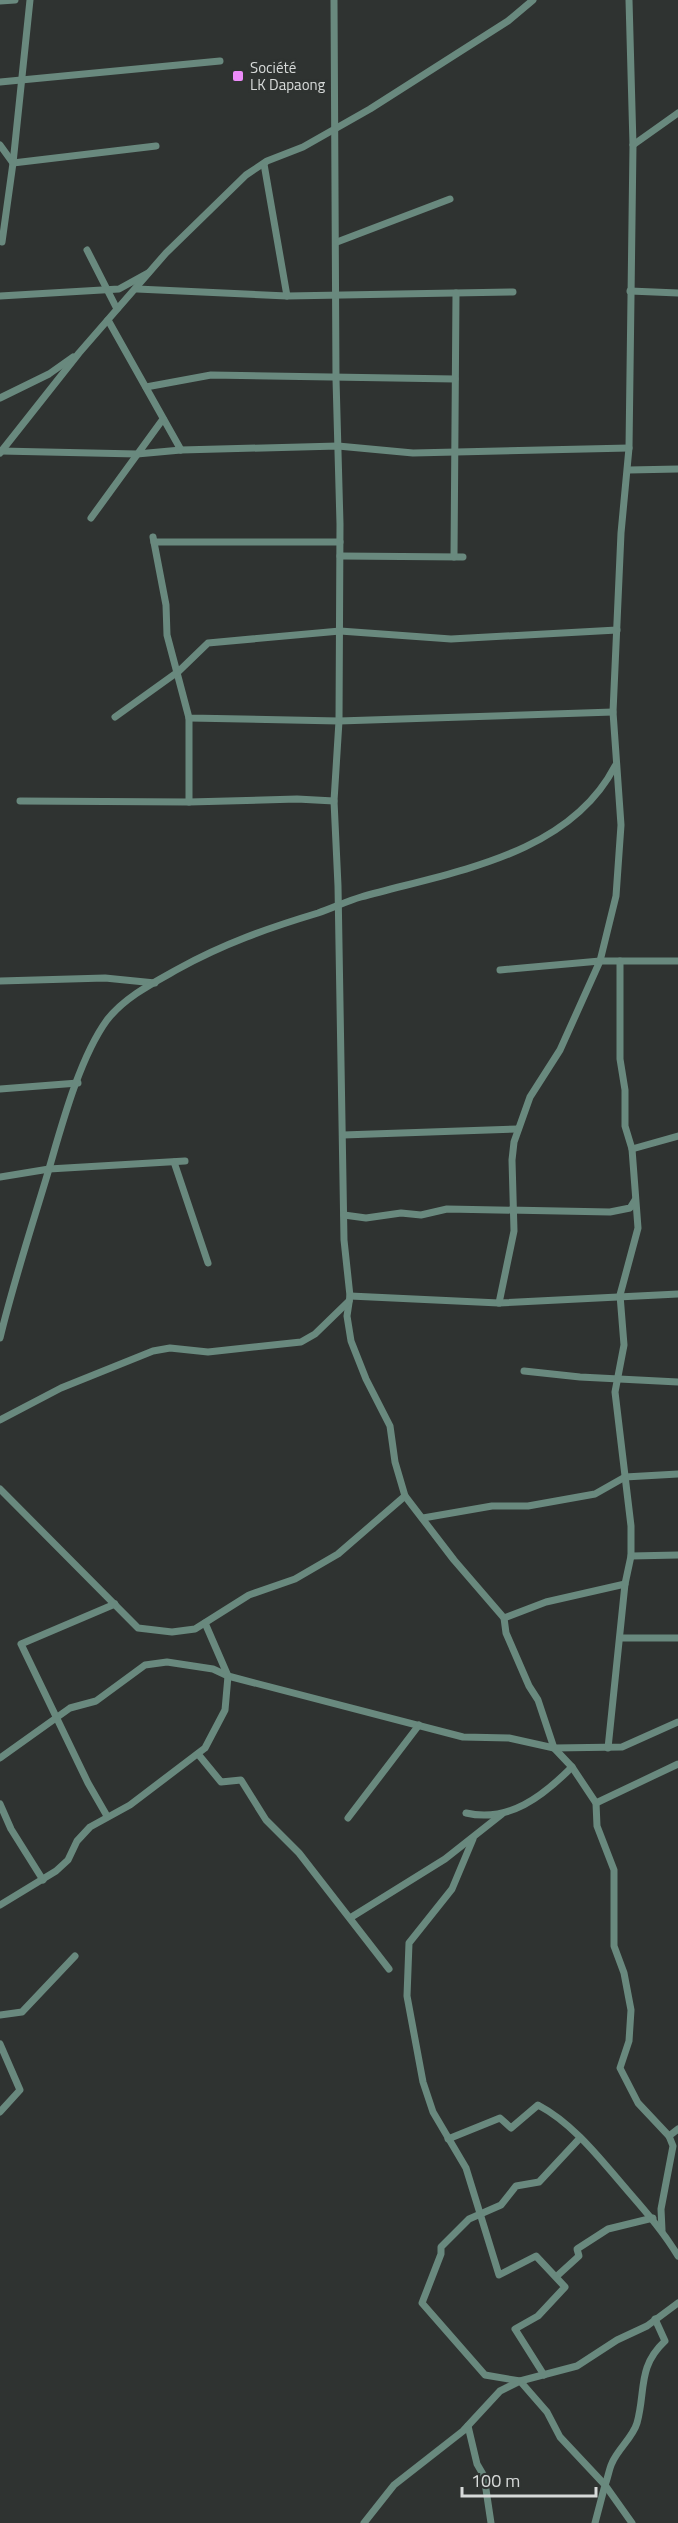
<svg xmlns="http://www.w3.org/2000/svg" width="678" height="2523" viewBox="0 0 678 2523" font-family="'Titillium Web',sans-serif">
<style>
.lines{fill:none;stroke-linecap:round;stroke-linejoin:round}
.street{stroke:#69897e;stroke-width:7}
.poi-dot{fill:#ed8cf9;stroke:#2f3331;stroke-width:2}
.labels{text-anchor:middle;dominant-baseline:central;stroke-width:6;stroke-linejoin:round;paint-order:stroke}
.poi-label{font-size:15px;fill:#d7dad9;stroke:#2f3331;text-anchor:start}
</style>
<rect width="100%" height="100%" fill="#2f3331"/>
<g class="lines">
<g class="street">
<polyline points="334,0 336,379 340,524 339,721 334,801 338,886 344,1240 350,1296 347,1316 351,1341 366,1379 390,1426 395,1462 405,1496 454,1560 504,1618 506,1633 529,1686 538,1700 554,1748 572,1767 596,1803 597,1826 614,1870 614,1946 624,1973 631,2010 629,2041 620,2068 638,2103 669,2136 673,2146 661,2209 662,2230"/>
<polyline points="0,1 15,0"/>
<polyline points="0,82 220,61"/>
<polyline points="0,145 13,163 156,146"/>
<polyline points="633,145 678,113"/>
<polyline points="264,164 287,296"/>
<polyline points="2,242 13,163 30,0"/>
<polyline points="337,242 450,199"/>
<polyline points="87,250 117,309"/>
<polyline points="137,289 287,296 513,292"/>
<polyline points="630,291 678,293"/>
<polyline points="0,296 119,289 148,273"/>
<polyline points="108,320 181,450"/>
<polyline points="146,387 211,375 455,379"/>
<polyline points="0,398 49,374 73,357"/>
<polyline points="1,451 137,454 181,450 338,446 413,453 629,448"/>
<polyline points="0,453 79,353 166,253 246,175 267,161 303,147 370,109 508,21 533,0"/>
<polyline points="629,470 678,469"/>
<polyline points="91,518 163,419"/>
<polyline points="153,537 166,605 167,635 189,718 339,721 613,712"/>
<polyline points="154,542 340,542"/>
<polyline points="340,556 463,557"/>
<polyline points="454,557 456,293"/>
<polyline points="115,717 179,671 208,643 340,631 451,639 617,630"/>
<polyline points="20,801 189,802 297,799 334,801"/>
<polyline points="189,802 189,718"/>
<polyline points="620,961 620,1059 625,1090 625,1126 632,1149"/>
<polyline points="500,970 600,961 678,961"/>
<polyline points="0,981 105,978 155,983"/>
<polyline points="0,1089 78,1083"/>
<polyline points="343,1135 518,1129"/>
<polyline points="174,1162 208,1263"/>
<polyline points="0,1177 49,1169 185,1161"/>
<polyline points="344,1215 366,1218 401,1213 421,1215 447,1209 610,1212 630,1208 635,1200"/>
<polyline points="350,1296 499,1303 678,1294"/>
<polyline points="499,1303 514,1231 512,1160 514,1142 530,1097 560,1050 600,961 616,896 621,825 613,712 621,533 629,448 633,145 629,0"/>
<path d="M0,1338C13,1284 30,1232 46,1179C60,1132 78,1060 107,1020C125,997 153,983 178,969C223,944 268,928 318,913C333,908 347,901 361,897C449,872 568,857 615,766"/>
<polyline points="524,1371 580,1377 678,1382"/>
<polyline points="0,1420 61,1388 153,1351 170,1348 208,1352 301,1342 315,1334 349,1301"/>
<polyline points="0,1489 138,1628 172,1632 195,1629 249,1595 295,1579 338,1554 405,1496"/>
<polyline points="423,1518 492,1506 528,1506 595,1494 625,1477 678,1474"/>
<polyline points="631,1556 678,1555"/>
<polyline points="504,1618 546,1602 625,1584"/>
<polyline points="620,1638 678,1638"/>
<polyline points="608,1748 625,1584 631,1556 631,1526 615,1392 624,1345 620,1295 638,1228 632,1149 678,1136"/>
<polyline points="198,1754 221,1782 241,1780 266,1820 299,1853 389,1969"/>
<polyline points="0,1758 70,1708 96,1701 145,1665 167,1662 213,1669 228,1676 463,1737 509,1738 554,1748 622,1747 678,1722"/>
<polyline points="596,1803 678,1764"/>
<polyline points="0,1804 11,1829 43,1880"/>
<path d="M466,1813C509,1823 543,1796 572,1767"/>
<polyline points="107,1816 88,1783 21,1644 115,1604"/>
<polyline points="348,1818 419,1725"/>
<polyline points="473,1839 452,1889 409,1943 407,1996 423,2082 433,2112 466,2168 499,2275 536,2256 565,2287 538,2316 515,2329 544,2375"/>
<polyline points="0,1905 56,1871 68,1860 77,1841 90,1827 130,1805 205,1748 225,1710 228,1676 205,1623"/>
<polyline points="350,1918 445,1859 502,1814"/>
<polyline points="0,2015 22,2012 75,1956"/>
<polyline points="0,2044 20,2090 0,2112"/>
<polyline points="669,2136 678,2129"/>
<polyline points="580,2138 539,2182 516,2186 501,2205 469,2219 441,2247 441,2254 422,2303 485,2375 520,2381 547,2412 560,2437 605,2485 595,2523"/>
<path d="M448,2139L500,2118L511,2128L538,2105C574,2124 601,2160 627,2190C646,2212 663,2231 678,2256"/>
<polyline points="557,2276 579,2256 577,2249 608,2229 653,2218"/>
<polyline points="468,2426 477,2464 484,2476 491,2523"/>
<polyline points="364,2523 394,2485 463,2431 500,2391 520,2381 577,2366 617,2340 647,2326 678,2303"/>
<path d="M632,2523L605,2485C608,2478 609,2469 612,2463C618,2449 633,2437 637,2423C646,2391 637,2367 665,2341L655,2319"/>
</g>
</g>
<rect class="poi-dot" x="232" y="70" width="12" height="12" rx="3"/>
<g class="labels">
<g class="poi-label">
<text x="250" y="67">Société<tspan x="250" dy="17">LK Dapaong</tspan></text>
</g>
</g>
<path d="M462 2487v9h134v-9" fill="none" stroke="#d7dad9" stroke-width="3"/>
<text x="471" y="2487" font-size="18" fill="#d7dad9" stroke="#2f3331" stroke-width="4.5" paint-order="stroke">100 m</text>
</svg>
